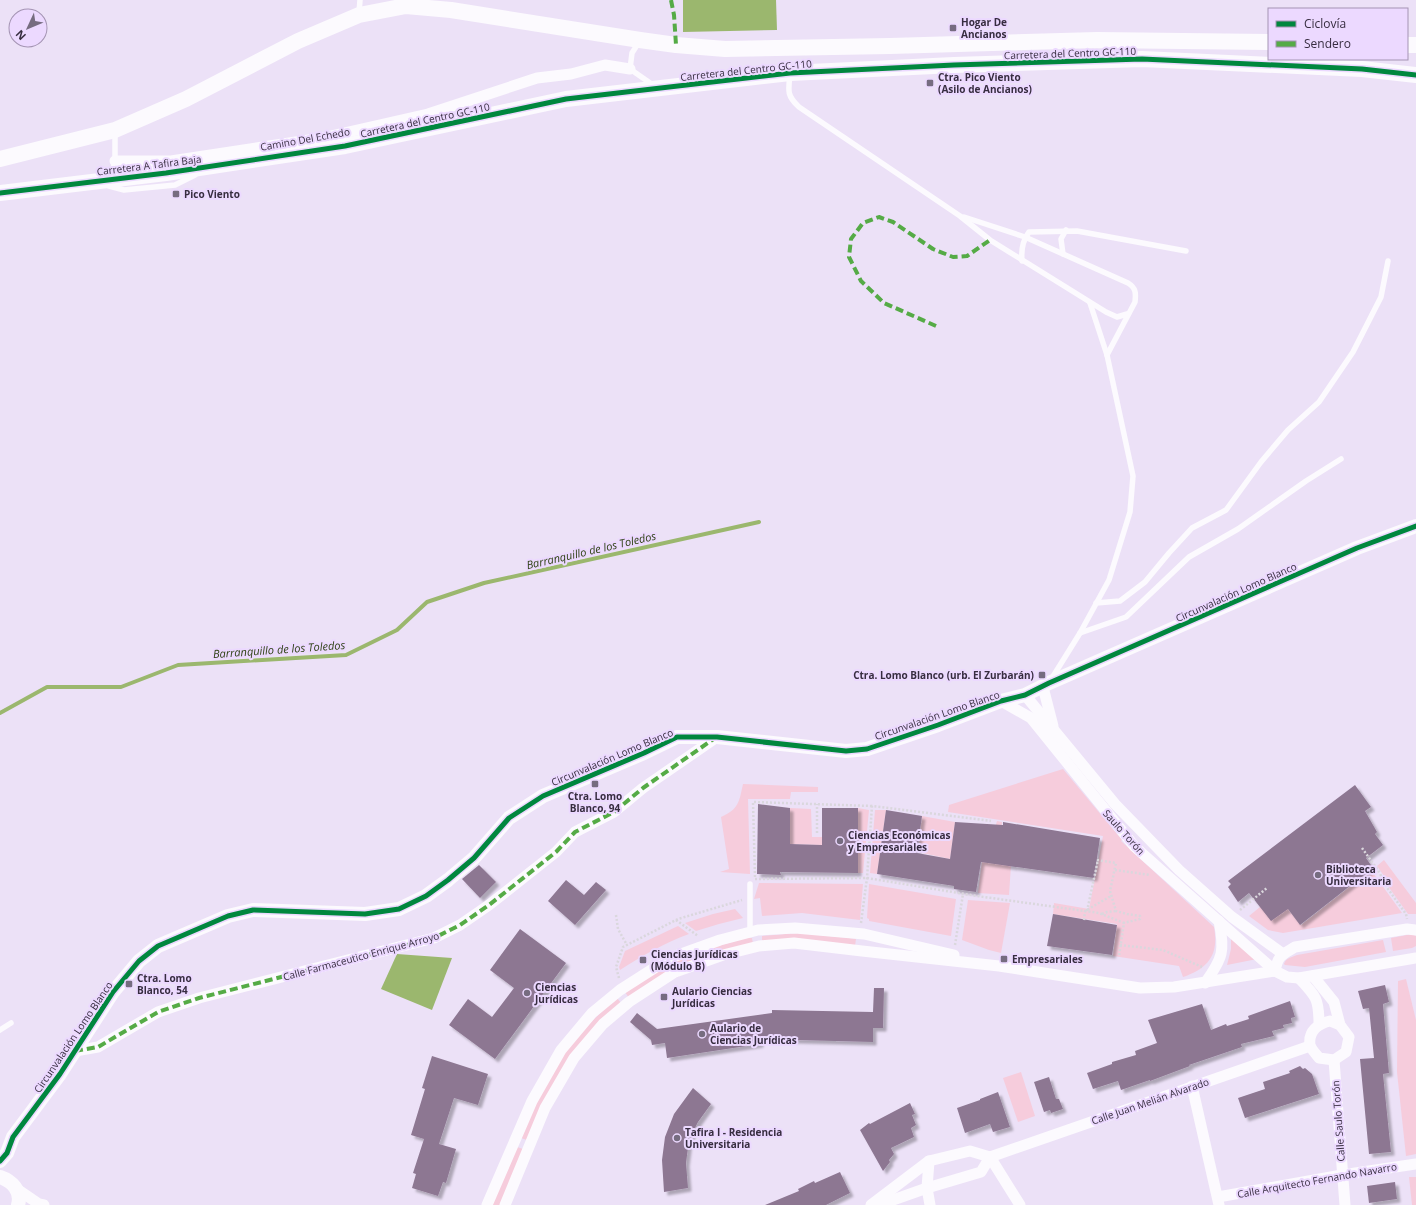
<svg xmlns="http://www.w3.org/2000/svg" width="1416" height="1205" viewBox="0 0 1416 1205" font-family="'Open Sans',sans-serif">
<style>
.green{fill:#f6ccdc}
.water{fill:#9bb76e}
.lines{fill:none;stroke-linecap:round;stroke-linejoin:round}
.stream{stroke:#9bb76e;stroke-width:4}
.building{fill:#8d7792;filter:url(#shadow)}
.path{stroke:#dad7dd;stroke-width:2.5;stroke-dasharray:2 2;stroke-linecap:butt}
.service{stroke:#fcfafe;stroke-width:5.5}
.minor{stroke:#fcfafe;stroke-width:11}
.tertiary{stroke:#fcfafe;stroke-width:14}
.secondary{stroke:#fcfafe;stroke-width:16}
.quiet{stroke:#55ab46;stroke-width:4;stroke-dasharray:8 4;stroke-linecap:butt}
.cycleway-casing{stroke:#ecd9ff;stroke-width:8}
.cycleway{stroke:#00873e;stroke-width:5}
.poi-dot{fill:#766c80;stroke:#ecd9ff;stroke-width:1.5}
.labels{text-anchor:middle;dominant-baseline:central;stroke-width:4;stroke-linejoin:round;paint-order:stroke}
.poi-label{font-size:10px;font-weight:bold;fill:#372d40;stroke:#ecd9ff;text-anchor:start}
.street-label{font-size:10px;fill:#372d40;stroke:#ecd9ff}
.water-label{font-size:11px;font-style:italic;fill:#2e4114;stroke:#ecd9ff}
</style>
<defs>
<filter id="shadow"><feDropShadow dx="3.5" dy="3.5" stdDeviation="1" flood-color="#0004"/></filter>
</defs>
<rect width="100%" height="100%" fill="#ece1f7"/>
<g class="green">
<path d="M1063,769L1122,840L1121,841L1214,927C1219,954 1209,968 1183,977L1179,966L1113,956L1117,924L1053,914L1054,903L1089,909L1103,836L948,812L949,805Z"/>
<path d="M743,784L818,787V792H791L790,799H748L750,874L720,872L729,869L721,817C739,809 739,802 743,784Z"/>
<polygon points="790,808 811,809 812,837 822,837 822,845 790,844"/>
<polygon points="858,808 869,810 863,873 858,873"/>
<polygon points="875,810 886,810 877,874 870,873"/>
<polygon points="922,816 955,822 950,859 918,852"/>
<polygon points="997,821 1002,822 1001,836 1011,865 1009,895 978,893 986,831 994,831"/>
<polygon points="1384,860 1416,903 1416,914 1408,914 1385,882 1384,876 1377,866"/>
<polygon points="1371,870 1402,913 1283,933 1268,930 1249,916 1260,907 1288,909 1301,925"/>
<polygon points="759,883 863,884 860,920 802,913 762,916 760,898 754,899"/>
<polygon points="869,884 956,899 951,936 869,921 869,919 867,918"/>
<polygon points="968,900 1010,903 1001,953 989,950 962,940"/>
<polygon points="735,909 743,918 719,924 696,931 685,923 713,914"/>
<path d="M678,926L689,934C664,943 642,956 620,970L619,967L625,951Z"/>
<polygon points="797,933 849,938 856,939 855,946 762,943 762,936"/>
<polygon points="1412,934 1416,936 1416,946 1412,948 1393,951 1391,938"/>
<path d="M745,938H752L753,944L629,998L625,992C642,980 660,968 680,959C701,950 723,945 745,938Z"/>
<polygon points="1231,938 1257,959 1227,965 1231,949"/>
<path d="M1383,940L1386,952L1305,967L1285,965L1284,964C1286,958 1292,957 1297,955Z"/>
<polygon points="1406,979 1416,1020 1416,1154 1406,1156 1397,1072 1398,981"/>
<path d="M617,998L621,1003L601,1022L527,1140L521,1138C532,1111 544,1085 559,1061C574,1038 596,1016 617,998Z"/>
<polygon points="1021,1072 1035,1116 1018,1122 1003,1078"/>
<polygon points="517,1147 523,1149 500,1205 492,1205"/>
<polygon points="1409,1177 1416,1177 1416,1205 1412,1205"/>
</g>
<g class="water">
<polygon points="683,0 776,0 777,30 683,32"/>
<polygon points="397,954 452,958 432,1010 381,989"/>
</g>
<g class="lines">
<polyline class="stream" points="0,713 47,687 121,687 178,665 346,655 397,630 427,602 484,583 759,522"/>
</g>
<g class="building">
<polygon points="1355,785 1371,807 1365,811 1377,832 1375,834 1383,845 1366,858 1373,868 1300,925 1288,909 1271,921 1249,893 1238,902 1228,887 1231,884 1228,881"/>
<polygon points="758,804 790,808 790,844 822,845 822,808 858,808 858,873 780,872 781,875 757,874"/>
<polygon points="886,810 922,816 917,853 950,859 955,822 1003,825 1003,822 1100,838 1094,878 981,862 976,892 954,889 954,886 877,874"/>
<polygon points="479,865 496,882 480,898 462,879"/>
<polygon points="566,880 584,895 596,882 606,890 575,925 548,901"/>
<polygon points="1053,914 1117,925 1112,955 1047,946"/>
<polygon points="520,929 566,963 495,1059 449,1025 468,999 492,1017 514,988 490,970"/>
<polygon points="1385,985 1389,1002 1383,1004 1389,1073 1383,1074 1391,1152 1369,1154 1360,1059 1374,1058 1369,1008 1363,1009 1358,991"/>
<polygon points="874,988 884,988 883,1028 873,1028 873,1042 760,1039 760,1044 667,1058 665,1043 652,1045 651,1040 630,1022 637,1013 657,1029 772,1013 772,1010 873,1012"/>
<polygon points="1290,1001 1295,1017 1291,1018 1292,1023 1283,1025 1284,1028 1272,1031 1274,1036 1241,1044 1242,1047 1189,1065 1190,1066 1150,1081 1150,1080 1121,1090 1118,1081 1093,1089 1087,1073 1112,1064 1112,1062 1136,1055 1135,1051 1157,1043 1148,1020 1202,1004 1211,1030 1226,1024 1227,1026 1249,1019 1248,1016"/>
<polygon points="432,1056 488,1074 478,1105 454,1098 439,1144 456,1149 446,1183 443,1182 438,1196 412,1188 416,1174 413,1173 424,1139 411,1135 425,1089 422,1088"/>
<polygon points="1300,1066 1303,1069 1305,1068 1312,1074 1319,1094 1245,1118 1238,1098 1265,1089 1263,1082 1290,1073 1289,1071"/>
<polygon points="1049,1077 1056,1099 1059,1099 1063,1109 1051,1113 1050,1110 1044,1112 1034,1082"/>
<polygon points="693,1088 711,1104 698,1122 689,1140 686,1163 688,1188 664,1192 662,1160 665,1137 674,1114"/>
<polygon points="998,1092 1010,1127 993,1132 990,1124 965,1133 957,1108 980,1100 980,1099"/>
<polygon points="910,1103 915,1114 912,1115 916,1125 911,1128 914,1137 891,1148 894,1154 889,1160 890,1162 883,1171 860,1130 869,1123 870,1124"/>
<polygon points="840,1172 850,1193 826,1205 765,1205 799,1191 798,1189 814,1181 815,1183"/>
<polygon points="1395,1182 1397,1199 1369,1203 1367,1186"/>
</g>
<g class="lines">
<g class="path">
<polyline points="817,833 817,804"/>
<polyline points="1362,848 1380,873 1383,882 1406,914 1407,919"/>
<polyline points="1097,860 1116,863 1110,891 1116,911 1127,914 1140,916 1140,919 1124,923"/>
<polyline points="1115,870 1150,875"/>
<polyline points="755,877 753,802 872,806"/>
<polyline points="755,879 867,878 977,896 1099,913 1124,923 1119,956"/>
<polyline points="1240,910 1267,888"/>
<polyline points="1087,911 1098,860"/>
<polyline points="1102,914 1107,912 1116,911"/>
<polyline points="616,915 618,929 627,945"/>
<polyline points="676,920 698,936"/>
<polyline points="1084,920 1085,911 1111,896"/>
<polyline points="861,923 867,878 872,806 991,821"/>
<polyline points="955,945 963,894"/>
<polyline points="1120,945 1163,950 1202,967"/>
<polyline points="619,978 616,967 623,947 678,919 742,900"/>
</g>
<g class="service">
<polyline points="359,13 360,0"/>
<polyline points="639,42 632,53 630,69 653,85"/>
<path d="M790,75C788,91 787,96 799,107L960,216L990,240L1106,312L1117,317L1127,314"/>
<polyline points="110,179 115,161 115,132"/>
<polyline points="109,186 124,190 175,185 195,175"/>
<path d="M964,217L1025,237L1128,283C1136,288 1136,293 1135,302L1107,355"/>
<polyline points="1063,254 1061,239 1066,230"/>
<path d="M1022,261C1021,251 1023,240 1029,232L1077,231L1186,251"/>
<polyline points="1096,603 1120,601 1145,582 1169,553 1192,528 1226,510 1261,462 1288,430 1319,402 1353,352 1381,297 1388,261"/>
<polyline points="1080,633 1126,617 1189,557 1238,529 1306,481 1341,459"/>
<polyline points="1052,678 1080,633 1109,580 1130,512 1133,476 1107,355 1090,303"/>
<polyline points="750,932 750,884"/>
<polyline points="0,1030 11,1023"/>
</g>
<g class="minor">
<polyline points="115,161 171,161 322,138 428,114 537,78 571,74 605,65 630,69"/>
<polyline points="1043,687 1053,726"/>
<polyline points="1025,695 1115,804 1179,870 1232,917 1283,954"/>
<polyline points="1001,701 1031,718 1135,847 1275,971 1287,977 1299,978 1416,958"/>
<path d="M1275,971C1278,955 1282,955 1295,947L1407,929L1416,930"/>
<polyline points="1313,976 1334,1002 1340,1025"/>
<path d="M1299,978C1316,996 1319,999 1319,1024"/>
<path d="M1205,983C1223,958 1225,951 1219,921"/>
<path d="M1330,1021L1340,1025L1349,1037L1346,1052L1334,1060L1319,1058C1316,1054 1311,1049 1310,1045C1308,1031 1318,1024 1330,1021Z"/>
<polyline points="75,1051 98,1047 158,1012 199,998 434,938 460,925 489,905 556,852 575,832 614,812 643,788 717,737"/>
<polyline points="1334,1060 1345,1205"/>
<polyline points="1192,1086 1219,1205"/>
<polyline points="929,1161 927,1188 930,1205"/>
<polyline points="17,1189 39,1204 44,1205"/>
<polyline points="1218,1197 1342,1175 1416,1164"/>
<polyline points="487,1205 532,1101 561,1050 592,1013 620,990 670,958 720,940 758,930 795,928 864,934 954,955"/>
<polyline points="505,1205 545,1108 574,1058 603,1024 629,1002 675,972 723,955 759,946 794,943 862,951 999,966 1140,988 1174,987 1275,971"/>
<polyline points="871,1205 929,1161 970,1151 990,1157 1020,1205"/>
<polyline points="879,1205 927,1188 981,1172 990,1157 1310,1046"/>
</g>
<g class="tertiary">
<polyline points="0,1161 7,1153 13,1137 60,1074 113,992 139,961 158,946 228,916 253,910 365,914 399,909 426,896 448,880 474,858 509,818 543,796 644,753 677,737 717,737 846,751 867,749 938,725 1001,701 1025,695 1049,683 1357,548 1416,526"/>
<path d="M0,1177C12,1181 22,1191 18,1205"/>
</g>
<g class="secondary">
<polyline points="1407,45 1416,45"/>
<polyline points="0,159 115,130 186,99 298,41 359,15 406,6 451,10 640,40 676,45 725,49 890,46 1097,40 1269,42"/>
<polyline points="0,193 166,173 345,146 566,99 790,73 954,65 1142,59 1362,69 1416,75"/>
</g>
<g class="quiet">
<polyline points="671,0 674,15 676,45"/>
<polyline points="936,326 884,303 861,281 849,257 851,239 863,223 879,217 893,222 933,249 953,257 967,256 990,240"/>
<polyline points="75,1051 98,1047 158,1012 199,998 434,938 460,925 489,905 556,852 575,832 614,812 643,788 715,738"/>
</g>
<g class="cycleway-casing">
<g id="cycleway">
<polyline points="0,193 166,173 345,146 566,99 790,73 954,65 1142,59 1362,69 1416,75"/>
<polyline points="0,1161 7,1153 13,1137 60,1074 113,992 139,961 158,946 228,916 253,910 365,914 399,909 426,896 448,880 474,858 509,818 543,796 644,753 677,737 717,737 846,751 867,749 938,725 1001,701 1025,695 1049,683 1357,548 1416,526"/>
</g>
</g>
<use href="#cycleway" class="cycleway"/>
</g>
<g class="poi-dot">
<rect x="949" y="24" width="8" height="8" rx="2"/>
<rect x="926" y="79" width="8" height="8" rx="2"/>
<rect x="172" y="190" width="8" height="8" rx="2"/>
<rect x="1038" y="671" width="8" height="8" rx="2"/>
<rect x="591" y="780" width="8" height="8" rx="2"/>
<circle cx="840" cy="841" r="4"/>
<circle cx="1318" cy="875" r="4"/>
<rect x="1000" y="955" width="8" height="8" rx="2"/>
<rect x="639" y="956" width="8" height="8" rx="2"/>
<rect x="125" y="980" width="8" height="8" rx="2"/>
<circle cx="527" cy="993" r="4"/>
<rect x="660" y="993" width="8" height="8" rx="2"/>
<circle cx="702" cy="1034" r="4"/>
<circle cx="677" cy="1138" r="4"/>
</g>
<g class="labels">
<g class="poi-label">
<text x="961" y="22">Hogar De<tspan x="961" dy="12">Ancianos</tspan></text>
<text x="938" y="77">Ctra. Pico Viento<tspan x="938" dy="12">(Asilo de Ancianos)</tspan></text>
<text x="184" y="194">Pico Viento</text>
<text x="1034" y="675" text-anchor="end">Ctra. Lomo Blanco (urb. El Zurbarán)</text>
<text x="595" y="796" text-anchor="middle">Ctra. Lomo<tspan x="595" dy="12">Blanco, 94</tspan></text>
<text x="848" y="835">Ciencias Económicas<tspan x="848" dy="12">y Empresariales</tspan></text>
<text x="1326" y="869">Biblioteca<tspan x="1326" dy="12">Universitaria</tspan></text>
<text x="651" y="954">Ciencias Jurídicas<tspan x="651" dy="12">(Módulo B)</tspan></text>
<text x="1012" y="959">Empresariales</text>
<text x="137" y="978">Ctra. Lomo<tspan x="137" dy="12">Blanco, 54</tspan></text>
<text x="535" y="987">Ciencias<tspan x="535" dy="12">Jurídicas</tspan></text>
<text x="672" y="991">Aulario Ciencias<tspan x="672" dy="12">Jurídicas</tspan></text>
<text x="710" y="1028">Aulario de<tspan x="710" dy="12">Ciencias Jurídicas</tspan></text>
<text x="685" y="1132">Tafira I - Residencia<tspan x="685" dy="12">Universitaria</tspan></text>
</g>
<g class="street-label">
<text transform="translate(1070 53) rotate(-2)">Carretera del Centro GC-110</text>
<text transform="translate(746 70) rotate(-6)">Carretera del Centro GC-110</text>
<text transform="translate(425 120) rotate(-12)">Carretera del Centro GC-110</text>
<text transform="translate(305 139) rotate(-10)">Camino Del Echedo</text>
<text transform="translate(149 165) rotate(-7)">Carretera A Tafira Baja</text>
<text transform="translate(1236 592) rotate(-24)">Circunvalación Lomo Blanco</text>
<text transform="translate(937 715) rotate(-19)">Circunvalación Lomo Blanco</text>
<text transform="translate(612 757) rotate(-23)">Circunvalación Lomo Blanco</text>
<text transform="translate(1124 832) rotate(48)">Saulo Torón</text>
<text transform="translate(361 956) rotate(-15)">Calle Farmaceutico Enrique Arroyo</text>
<text transform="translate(73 1037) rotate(-56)">Circunvalación Lomo Blanco</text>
<text transform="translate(1150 1101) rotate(-19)">Calle Juan Melián Alvarado</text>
<text transform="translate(1338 1121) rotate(-94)">Calle Saulo Torón</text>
<text transform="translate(1317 1180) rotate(-10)">Calle Arquitecto Fernando Navarro</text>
</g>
<g class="water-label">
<text transform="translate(591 550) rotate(-13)">Barranquillo de los Toledos</text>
<text transform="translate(279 649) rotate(-4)">Barranquillo de los Toledos</text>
</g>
</g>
<rect x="1268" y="8" width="140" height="52" fill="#ecd9ff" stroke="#a494b3"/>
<rect x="1276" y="21" width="20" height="6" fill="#00873e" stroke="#a494b3"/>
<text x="1304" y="28" font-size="12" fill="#372d40">Ciclovía</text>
<rect x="1276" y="41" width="20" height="6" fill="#55ab46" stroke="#a494b3"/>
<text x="1304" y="48" font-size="12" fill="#372d40">Sendero</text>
<g transform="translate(28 28) rotate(226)"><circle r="19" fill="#ecd9ff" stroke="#a494b3"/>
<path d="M0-3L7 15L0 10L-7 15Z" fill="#766c80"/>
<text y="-6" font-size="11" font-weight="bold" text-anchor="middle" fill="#372d40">N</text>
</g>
</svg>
